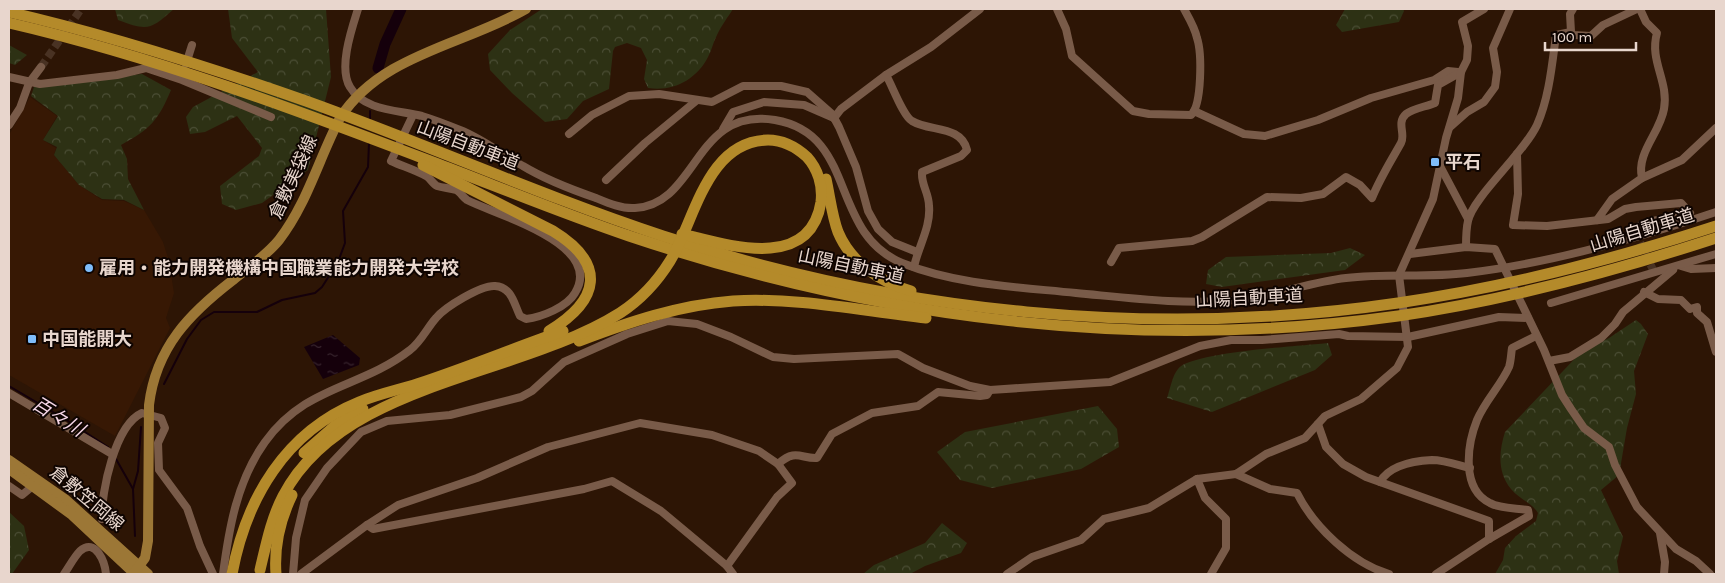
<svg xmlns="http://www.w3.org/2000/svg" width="1725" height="583" viewBox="0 0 1725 583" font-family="Karla,'Noto Sans JP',sans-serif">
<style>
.built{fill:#371804}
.forest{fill:url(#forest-crowns)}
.water{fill:url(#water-ripples)}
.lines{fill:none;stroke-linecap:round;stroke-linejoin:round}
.stream{stroke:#15000b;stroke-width:2}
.river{stroke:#15000b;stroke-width:11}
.minor-tunnel{stroke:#493223;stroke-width:8;stroke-dasharray:8 4;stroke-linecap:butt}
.minor{stroke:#795b49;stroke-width:8}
.major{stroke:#9c7736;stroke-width:10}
.highway{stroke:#b48a2a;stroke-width:11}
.poi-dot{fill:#7fbdfa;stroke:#0e0401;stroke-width:2}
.labels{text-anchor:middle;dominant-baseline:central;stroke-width:4;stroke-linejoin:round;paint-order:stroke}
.street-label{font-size:18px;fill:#e8d6cd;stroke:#0e0401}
.poi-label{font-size:18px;font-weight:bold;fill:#e8d6cd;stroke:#0e0401;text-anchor:start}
.water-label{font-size:19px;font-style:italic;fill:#f6d7e7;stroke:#0e0401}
</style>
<defs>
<pattern id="forest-crowns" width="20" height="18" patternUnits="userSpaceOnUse" patternTransform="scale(1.25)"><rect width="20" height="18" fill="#2d3114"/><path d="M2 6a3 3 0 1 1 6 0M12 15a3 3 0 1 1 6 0" fill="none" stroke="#4b4e35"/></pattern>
<pattern id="water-ripples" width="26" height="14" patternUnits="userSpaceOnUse" patternTransform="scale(1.25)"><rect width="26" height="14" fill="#15000b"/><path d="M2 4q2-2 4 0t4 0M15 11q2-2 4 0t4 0" fill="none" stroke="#37242d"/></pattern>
</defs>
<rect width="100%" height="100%" fill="#2d1505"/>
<polygon class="built" points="30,97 57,116 43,140 56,148 54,155 79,185 102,200 124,201 144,210 163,242 169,261 174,293 166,318 170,328 115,436 9,375 9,135"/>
<g class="forest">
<path d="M115,9H174C150,30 148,31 118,20Z"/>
<polygon points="228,9 326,9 331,77 308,170 262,203 236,210 222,204 220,186 259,156 262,148 237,116 205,132 190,134 186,117 193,107 258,72 232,38"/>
<path d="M542,9H733C728,17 721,26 717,35C713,42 712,50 708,57C696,80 673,92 648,88L644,79L647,60L641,48L627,43L615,47L613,51L609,89L583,101L567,119L545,122L512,93L490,70L488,54L510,30Z"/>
<polygon points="1345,9 1403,9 1404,11 1399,22 1342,32 1336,25"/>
<polygon points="9,45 27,55 15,65 9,63"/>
<path d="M142,74L171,90C158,121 150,129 121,145L127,159L128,179L144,210L124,200L102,199L79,185L54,155L57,147L43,140L58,116L31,96L35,84Z"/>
<polygon points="1350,248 1365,255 1345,270 1222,287 1206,284 1208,270 1226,257 1331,253"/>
<path d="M1636,320L1641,324L1648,334L1634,371L1636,394L1627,428L1619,475L1601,490L1623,537L1617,561L1619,574H1495L1503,560L1505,548L1516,536L1536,521L1538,513C1531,502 1519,499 1511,489C1497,472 1499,451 1505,432L1583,350L1609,338Z"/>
<path d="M1328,343L1332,355L1315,370L1212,412L1167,398C1170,390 1172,376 1178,369C1191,352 1302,346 1328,343Z"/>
<polygon points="1098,406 1117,429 1119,447 1081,469 992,488 960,480 937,452 965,432"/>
<polygon points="9,512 24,526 29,550 12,574 9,574"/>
<polygon points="942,523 967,543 961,553 925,566 910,574 863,574 874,565 925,543"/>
</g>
<polygon class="water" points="333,335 360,358 359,365 323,379 304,347"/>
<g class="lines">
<g class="stream">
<polyline points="370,121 370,111"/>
<polyline points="164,384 187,339 201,320 214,312 257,312 282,300 315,293 322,287 338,262 345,243 343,211 368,167 369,143"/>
<polyline points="9,386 65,419 108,447"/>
<polyline points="116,459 133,489"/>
<polyline points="135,536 133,489 138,471 141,427"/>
</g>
<polyline class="river" points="378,68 385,44 401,9"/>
<g class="minor-tunnel">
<polyline points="41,67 81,9"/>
<polyline points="1635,232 1655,274"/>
</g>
<g class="minor">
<path d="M358,9C352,28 338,68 350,87C364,111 398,110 422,116C435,120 448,125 460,130C483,139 501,154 523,166C546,180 570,189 596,198C608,203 622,209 635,208C698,205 694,106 775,120C858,134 828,232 902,263C957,285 1018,287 1076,293C1130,298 1182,305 1236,300C1273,297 1309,282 1346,278C1386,273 1427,278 1467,273C1551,263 1636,239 1716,212"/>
<path d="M1057,9L1066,29L1072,56L1133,111L1149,114L1191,115C1202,105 1202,53 1197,38C1195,28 1189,18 1184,9"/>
<polyline points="1571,32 1570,14 1573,9"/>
<polyline points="186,64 192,45"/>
<path d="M886,75C892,85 903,116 912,121C930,132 961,125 967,150L961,156L922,172C921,185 929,193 929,206C931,227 918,247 914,267"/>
<polyline points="9,77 40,84 117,75 146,68 182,80 271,117"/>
<polyline points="1194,111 1244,134 1265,136 1318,120 1371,98 1434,80 1448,71 1458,72"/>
<polyline points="834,118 841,109 886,75 931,47 980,9"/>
<polyline points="9,125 20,108 29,83 41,67"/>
<polyline points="1450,127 1467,112 1484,102 1495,87 1497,72 1493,48 1510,9"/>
<polyline points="723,129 733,112 764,102 804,105 834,118"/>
<polyline points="569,134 592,115 629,96 659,94 712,102 743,86 781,86 807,92 832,114 839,127 856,167 868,211 878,229 892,242 917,252"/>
<path d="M1517,154L1518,194L1513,225L1547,226L1608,219L1625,209L1636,207L1681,203L1690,213C1674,220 1647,217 1634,230"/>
<polyline points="1440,166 1468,219"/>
<polyline points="1642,178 1682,160 1716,128"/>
<polyline points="606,180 645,143 696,101"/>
<path d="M1597,220L1612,199L1642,178C1636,153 1660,133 1664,109C1669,81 1649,61 1657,33L1646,22L1640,9"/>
<path d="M1466,247C1466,239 1466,229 1468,221C1473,197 1524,153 1537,125C1549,98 1552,65 1556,35L1571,32L1573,35L1591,36L1603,25L1637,9"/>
<polyline points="1410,254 1466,247 1495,249 1544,350 1562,395 1571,409 1584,428 1609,447 1615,465 1637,507 1676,549 1696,561 1710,574"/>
<path d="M1111,262L1119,248L1192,241L1202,237L1267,197L1301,198L1323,194L1346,177L1360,185L1372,198C1380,178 1391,161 1401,143C1406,134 1396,123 1406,114C1414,108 1425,107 1435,103L1438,85L1461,72"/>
<polyline points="1681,266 1691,269 1716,268"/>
<polyline points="1644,292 1658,299 1681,300 1690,309 1697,307 1697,313 1707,322 1716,352"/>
<polyline points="1551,303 1716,254"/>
<polyline points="1549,361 1570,357 1601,338 1615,324 1623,312 1673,270"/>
<polyline points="990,390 1110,382 1200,346 1231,340 1262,340 1339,334 1348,336 1408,337 1499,317 1528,318"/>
<polyline points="9,393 112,454"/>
<polyline points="1318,424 1326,447 1343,464 1366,477 1489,521 1489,539"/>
<path d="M1236,474L1270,489L1297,493C1314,527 1352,563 1389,574"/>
<polyline points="1197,479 1205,498 1226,519 1226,548 1211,574"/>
<path d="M1380,482C1389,466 1413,461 1432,460C1444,460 1458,465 1470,468"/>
<polyline points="9,486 22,495 34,485"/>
<path d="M102,519C101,492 115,425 142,413L161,418L165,428L158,443L159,470L187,508L200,546L213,574"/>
<polyline points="367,525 373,529 584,489 612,481 661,511 727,566"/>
<polyline points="1660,533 1665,562 1664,574"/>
<path d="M64,574C69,567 74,557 80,551C96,537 105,563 106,574"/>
<path d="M223,574C229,528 237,481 265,442C306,385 360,389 410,350C421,342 427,328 436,318C445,307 481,285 495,286C512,287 514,304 520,316L526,319C542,317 567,307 575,293C605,244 496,215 467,200C463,197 460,192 456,190C450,188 443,188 437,186C433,184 430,178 426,176C415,170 402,166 391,161L413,115"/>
<path d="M293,574L296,538L305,500L327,468L361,432L387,421L450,415L521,397L532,391L564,362L627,334L668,321L697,324L731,337L773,357L794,359L898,354L923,368L970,386L990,390L987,395L980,396L938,392L918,406L872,413L832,434L817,458C801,459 796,448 778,464"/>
<polyline points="301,574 367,525 398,505 477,478 548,447 640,423 712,435 759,451 778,464 792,483 777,497 727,566 733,574"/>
<polyline points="1007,574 1032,557 1081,540 1104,519 1149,508 1197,479 1236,474 1266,454 1305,438 1325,416 1361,399 1397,368 1408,347 1399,275 1433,199 1446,138 1458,98 1461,72 1467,60 1468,46 1462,22 1484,9"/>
<path d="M1436,574L1489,539L1529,516L1528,510C1517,508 1500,509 1490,503C1461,489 1467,445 1477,420C1485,401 1501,385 1509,367C1511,361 1511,354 1512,348L1536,336"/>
</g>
<g class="major">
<polyline points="9,460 65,499 148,574"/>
<polyline points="9,469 72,515 135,574"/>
<path d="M133,574L145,558L148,541L149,405C156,347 190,313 233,280C249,267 266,256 279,240C307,204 319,158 340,118C381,54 464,45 526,9"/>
</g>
<g class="highway">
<path d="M9,12C109,35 209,67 306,101C426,144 542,196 663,236C898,313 1153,339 1398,303C1507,287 1612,260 1716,226"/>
<path d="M9,23C156,57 297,110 438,164C501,188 564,214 629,236C877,319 1137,352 1398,316C1507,300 1612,272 1716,238"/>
<path d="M423,165L553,231C607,264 600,300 549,331"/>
<path d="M826,179C830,197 832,216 838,232C851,263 880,282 911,291"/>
<path d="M579,341C629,322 679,305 733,301C797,297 862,311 926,318"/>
<polyline points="304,453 336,425 363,409"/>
<path d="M260,570C266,545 271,519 283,496C342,382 519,377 620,313C640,300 657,282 670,261C695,221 706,141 768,140C782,140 796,147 807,157C818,169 823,186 821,202C810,272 727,245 682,234"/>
<path d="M232,574C246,499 285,432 359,402C378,394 398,390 417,384C466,368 514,348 563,331"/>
<path d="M276,574C274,547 280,520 292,495"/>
</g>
</g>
<g class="poi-dot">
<rect x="1430" y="157" width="10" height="10" rx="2.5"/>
<circle cx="89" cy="268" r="5"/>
<rect x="27" y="334" width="10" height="10" rx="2.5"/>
</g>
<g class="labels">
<g class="street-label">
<text transform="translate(468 145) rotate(21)">山陽自動車道</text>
<text transform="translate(293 177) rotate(-65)">倉敷美袋線</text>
<text transform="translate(1642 230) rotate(-17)">山陽自動車道</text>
<text transform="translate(851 266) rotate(12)">山陽自動車道</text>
<text transform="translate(1249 298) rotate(-3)">山陽自動車道</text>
<text transform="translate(87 498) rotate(40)">倉敷笠岡線</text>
</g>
<g class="poi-label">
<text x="1445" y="162">平石</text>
<text x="99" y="268">雇用・能力開発機構中国職業能力開発大学校</text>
<text x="42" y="339">中国能開大</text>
</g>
<g class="water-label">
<text transform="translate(58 417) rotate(32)">百々川</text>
</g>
</g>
<rect width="1725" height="583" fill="none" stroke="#e8d6cd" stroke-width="20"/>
<path d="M1545 42v8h91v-8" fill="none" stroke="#e8d6cd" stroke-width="2.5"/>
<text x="1552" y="42" font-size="15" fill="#e8d6cd" stroke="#0e0401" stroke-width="4" paint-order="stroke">100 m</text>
</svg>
